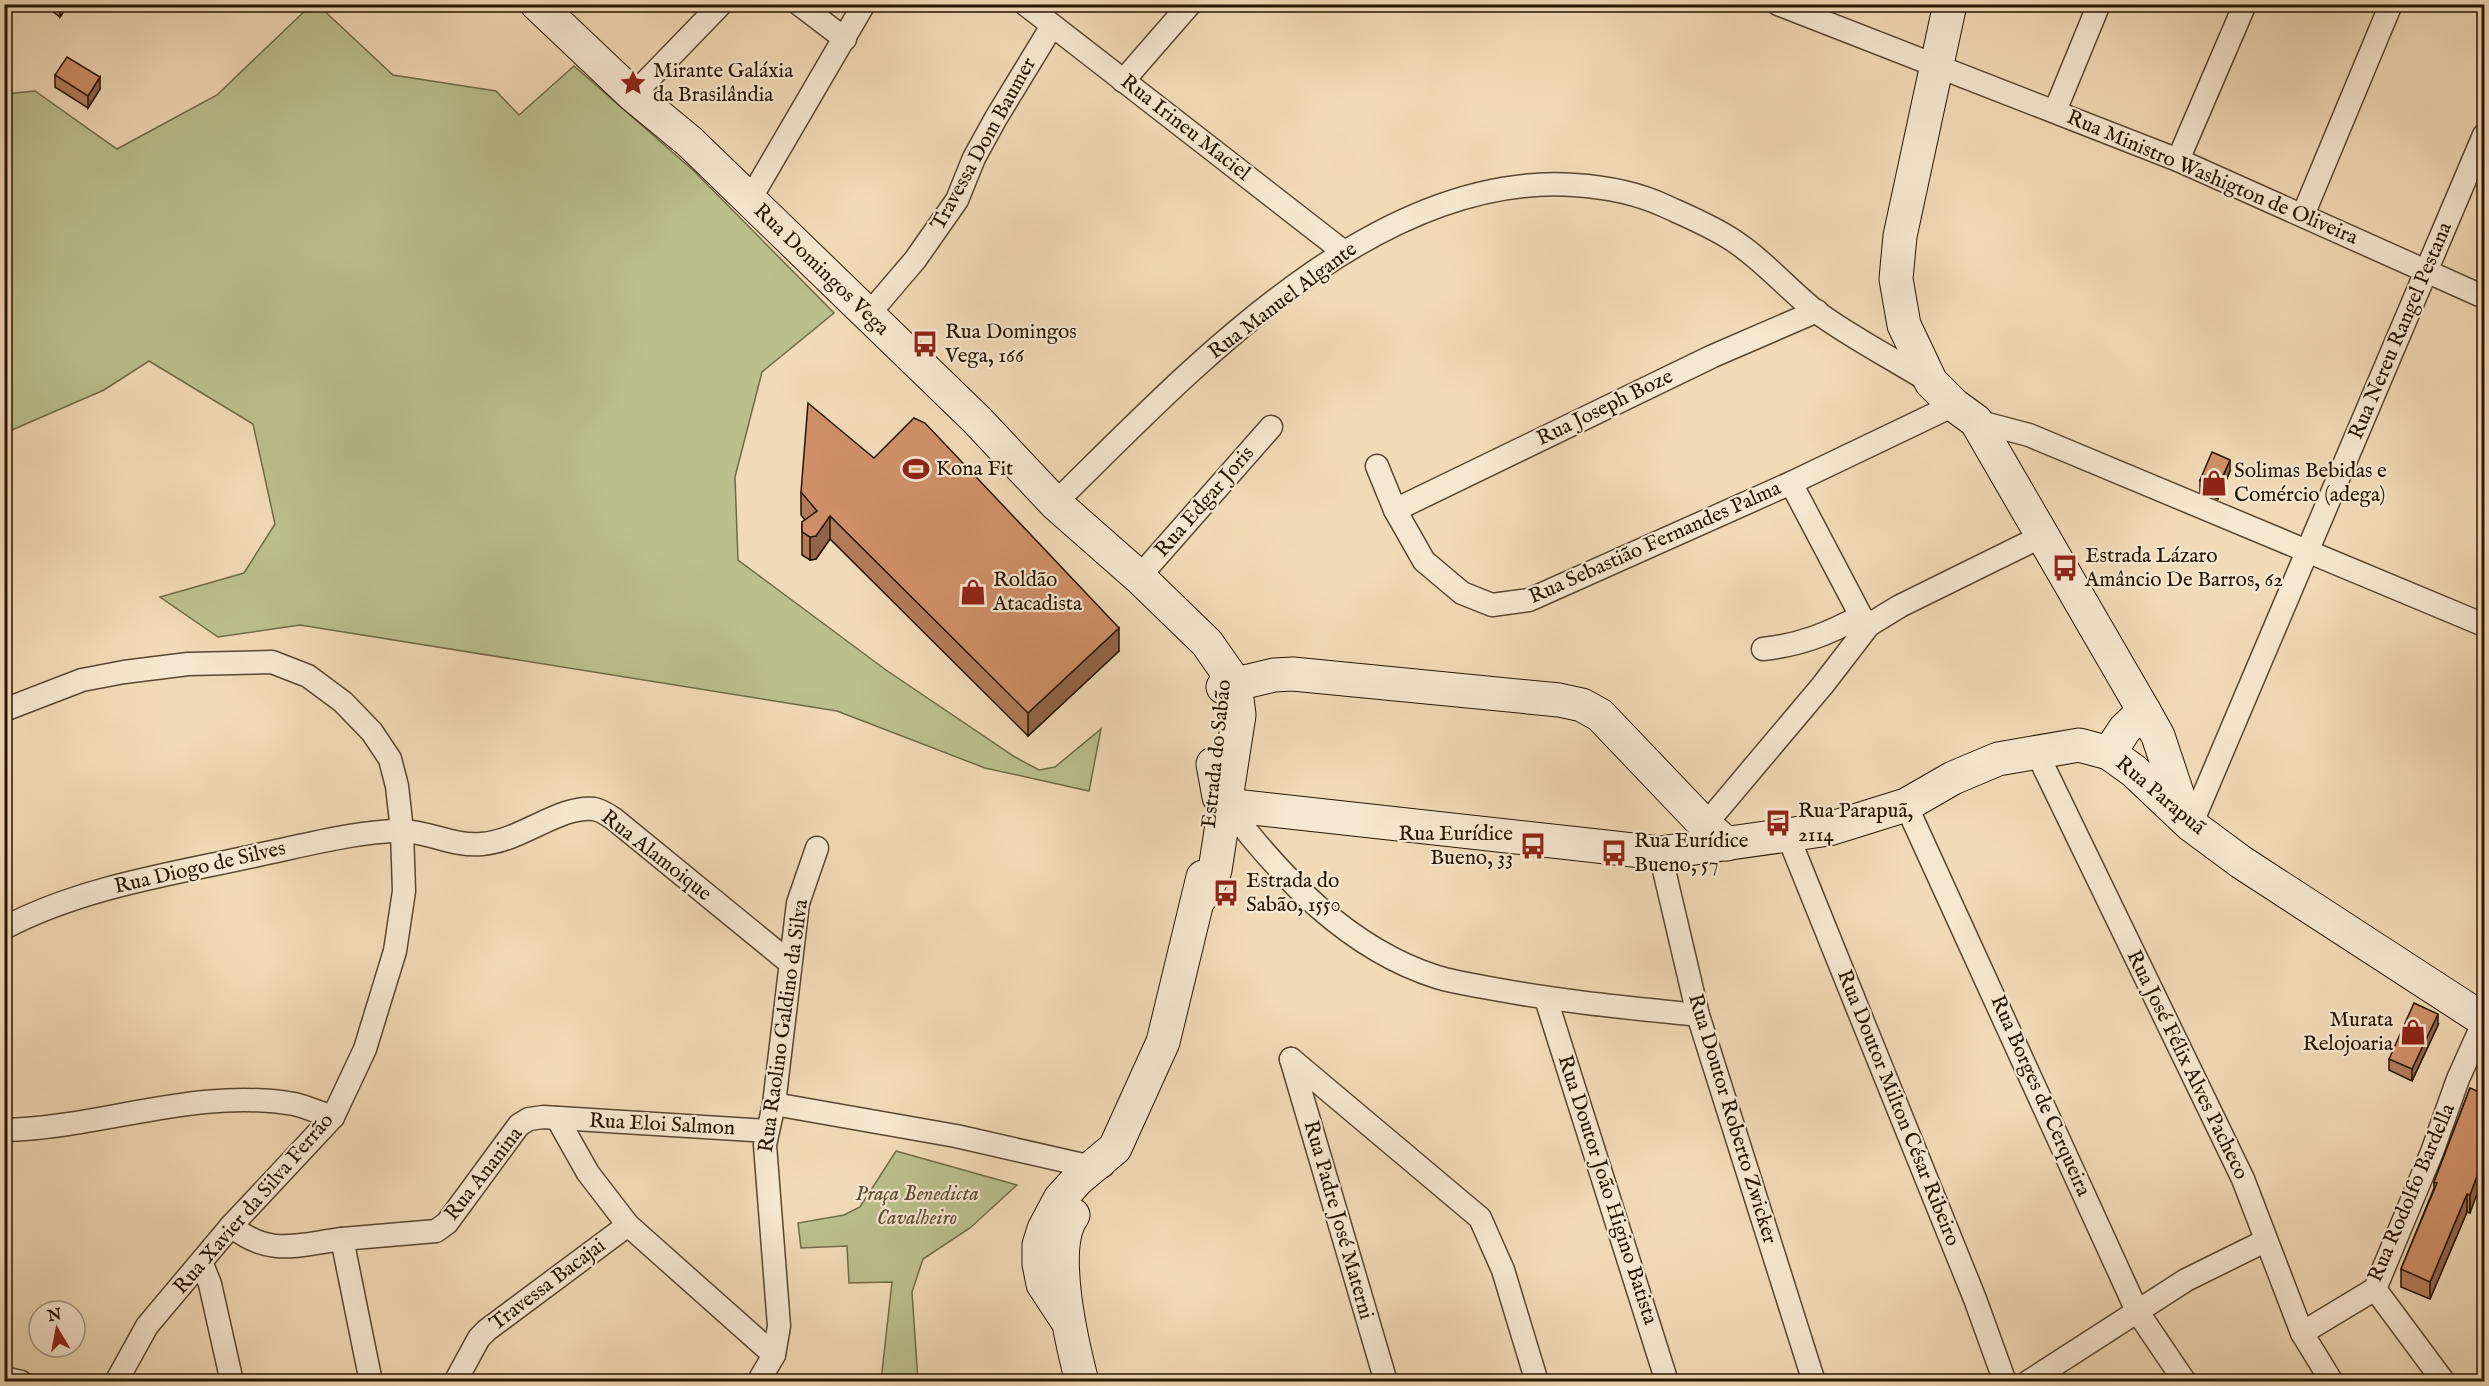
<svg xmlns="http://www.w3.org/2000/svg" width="2489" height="1386" viewBox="0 0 2489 1386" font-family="'IM FELL English',serif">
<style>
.green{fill:#bbbf8e;stroke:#706a48;stroke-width:1.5}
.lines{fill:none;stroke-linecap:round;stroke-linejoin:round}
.street-casing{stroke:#59462f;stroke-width:25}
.secondary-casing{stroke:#261502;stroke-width:35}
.street{stroke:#f6e7d0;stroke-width:22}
.secondary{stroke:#f6e7d0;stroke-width:33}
.wall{fill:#b27c5a;stroke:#261502;stroke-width:1.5}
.shaded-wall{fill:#91654a;stroke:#261502;stroke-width:1.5}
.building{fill:#cf9069;stroke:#261502;stroke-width:1.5}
.labels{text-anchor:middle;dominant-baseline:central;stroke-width:4.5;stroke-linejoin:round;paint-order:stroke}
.poi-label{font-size:21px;fill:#261502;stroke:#f6e7d0;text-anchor:start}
.street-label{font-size:21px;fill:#261502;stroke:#f6e7d0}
.park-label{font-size:21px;font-style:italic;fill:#5a5033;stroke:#f6e7d0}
</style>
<rect width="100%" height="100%" fill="#f1dab7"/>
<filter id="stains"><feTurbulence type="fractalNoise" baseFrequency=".00333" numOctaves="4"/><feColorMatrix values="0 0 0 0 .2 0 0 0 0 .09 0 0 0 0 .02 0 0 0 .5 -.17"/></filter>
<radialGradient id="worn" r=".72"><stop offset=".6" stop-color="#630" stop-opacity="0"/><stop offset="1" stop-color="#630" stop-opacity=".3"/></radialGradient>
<g class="green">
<polygon points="311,5 318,5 393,75 496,91 519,115 574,66 694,171 834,313 762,372 735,477 738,560 886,670 1015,757 1039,770 1055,767 1101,729 1089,791 985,768 837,711 300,625 218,637 160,597 244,573 275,524 253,424 149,361 104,390 5,433 5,94 35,91 117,149 217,95"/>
<polygon points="896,1151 1017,1185 970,1228 923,1259 912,1292 918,1381 881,1381 892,1282 849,1283 847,1246 801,1248 798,1223 844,1215 860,1207"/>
</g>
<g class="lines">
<g class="street-casing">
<g id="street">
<polyline points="799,4 845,39"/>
<polyline points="1025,4 1344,252"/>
<polyline points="1778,4 2178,160 2484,297"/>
<polyline points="1123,81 1190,4"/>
<polyline points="633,95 721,4"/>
<polyline points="2055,111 2099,4"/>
<polyline points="2178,160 2245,4"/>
<polyline points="749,201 864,4"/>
<polyline points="2303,215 2391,4"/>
<polyline points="868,315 915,260 957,200 974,158 996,118 1052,26"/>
<polyline points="1976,421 2029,435 2484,625"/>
<polyline points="1377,466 1395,510 1424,561 1462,593 1492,605 1529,600 1791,483 1954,405"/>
<polyline points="1791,483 1861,616 1869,625"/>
<path d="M1055,503C1188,373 1372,171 1574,185C1606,187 1635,192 1665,206C1687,216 1711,226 1731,239C1761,258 1786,287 1814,310C1850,337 1892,358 1930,382"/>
<polyline points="1395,510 1713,356 1817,311"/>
<polyline points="1139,577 1271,427"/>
<path d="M1763,649C1800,645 1828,634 1861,616"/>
<polyline points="4,710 82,680 124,672 188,664 272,662 308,676 343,702 372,732 390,759 397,786 402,831 404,891 395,951 365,1049 333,1117 231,1226 147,1326 116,1382"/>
<polyline points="2036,751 2243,1179 2302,1333 2332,1382"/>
<path d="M1226,805C1281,877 1348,949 1437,977C1457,983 1479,986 1500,990C1565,1002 1632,1008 1698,1015"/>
<polyline points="1906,805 2137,1311 2185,1382"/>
<polyline points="1705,825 1822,686 1869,625 1900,606 2042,536"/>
<polyline points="2191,825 2484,135"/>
<polyline points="1788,836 1975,1299 2005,1382"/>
<polyline points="1660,853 1698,1015 1814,1382"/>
<path d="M4,928C82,887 172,874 258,855C302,846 356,831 401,831C428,831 454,847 482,844C521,841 560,805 594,809C601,810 608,815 614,819L789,962"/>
<polyline points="1546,999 1667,1382"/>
<polyline points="1291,1059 1480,1218 1503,1270 1537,1382"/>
<polyline points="1291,1059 1386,1382"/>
<polyline points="774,1104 956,1136 1092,1167 1103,1166"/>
<polyline points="557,1118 588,1173 628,1225 774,1355"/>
<path d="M4,1130C101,1128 197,1087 294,1104C307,1107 320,1113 333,1117"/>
<path d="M231,1226C270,1257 296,1245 342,1239"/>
<polyline points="202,1264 210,1284 232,1382"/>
<polyline points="2375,1289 2444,1382"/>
<polyline points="2302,1333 2375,1289 2432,1152 2458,1079 2484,1021"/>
<polyline points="4,1378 21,1382"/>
<polyline points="371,1382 342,1239 436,1231 447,1223 519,1125 529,1119 543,1117 767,1131"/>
<polyline points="455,1382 479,1338 487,1330 628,1225"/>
<polyline points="758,1382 774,1355 779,1326 765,1145 774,1104 798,903 817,848"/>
<polyline points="2028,1382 2186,1280 2265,1241"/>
</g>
</g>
<g class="secondary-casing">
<g id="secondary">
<polyline points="537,4 633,95 690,142 977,420 1055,503 1139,577 1207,643 1235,683 1239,715 1215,870 1207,889 1200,898"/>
<polyline points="1950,4 1900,236 1896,279 1904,325 1931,382 1954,405 1976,421 2144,711 2158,736 2184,814"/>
<polyline points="1223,687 1274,675 1293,674 1559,700 1582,705 1600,715 1705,825 1727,844"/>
<polyline points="2109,753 2125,729 2144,711"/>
<polyline points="1213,764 1219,797 1226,805 1660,853 1829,829 1906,805 1953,778 1998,759 2079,745 2109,753 2134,771 2191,825 2241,862 2484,1020"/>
<path d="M1073,1215C1049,1248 1072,1343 1082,1382"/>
<polyline points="1066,1319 1043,1284 1039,1264 1039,1245 1044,1229 1060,1199 1078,1179 1115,1148 1163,1042 1203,877"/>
</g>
</g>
<use href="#street" class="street"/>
<use href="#secondary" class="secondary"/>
</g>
<g class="wall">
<polygon points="42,4 69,4 60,17"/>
<polygon points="55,75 100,89 88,108 55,87"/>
<polygon points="874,458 1119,651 1028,736 830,539 816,559 810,560 802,555 802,522 805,520 801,515 801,492"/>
<polygon points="2230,471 2218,499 2200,492 2200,480"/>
<polygon points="2438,1025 2412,1081 2389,1070 2389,1059"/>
<polygon points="2470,1088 2470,1213 2467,1212 2430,1299 2401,1287 2401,1269 2434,1188 2434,1182"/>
</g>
<g class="shaded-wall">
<polygon points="60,4 69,4 60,17"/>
<polygon points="100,77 100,89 88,108 88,96"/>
<polygon points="2230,460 2230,471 2218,499 2218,487"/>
<polygon points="830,516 830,539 816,559 810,560 810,537"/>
<polygon points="1119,628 1119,651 1028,736 1028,713"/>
<polygon points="2438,1014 2438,1025 2412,1081 2412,1069"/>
<polygon points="2484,1157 2484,1175 2470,1213 2470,1195"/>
<polygon points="2467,1194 2467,1212 2430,1299 2430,1282"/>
</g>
<g class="building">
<polygon points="67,57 100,77 88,96 55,75"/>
<polygon points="808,403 874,458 914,418 925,423 1119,628 1028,713 830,516 816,536 810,537 802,532 802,522 817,511 801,492"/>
<polygon points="2212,452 2230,460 2218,487 2200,480"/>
<polygon points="2414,1003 2438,1014 2412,1069 2389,1059"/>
<polygon points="2470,1088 2484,1094 2484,1157 2470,1195 2467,1194 2430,1282 2401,1269 2437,1183 2434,1182"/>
</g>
<defs>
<g id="sight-bare" transform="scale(2.07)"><path d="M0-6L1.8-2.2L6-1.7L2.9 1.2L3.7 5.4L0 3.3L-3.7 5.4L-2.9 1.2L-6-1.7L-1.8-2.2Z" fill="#8f2418" stroke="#f6e7d0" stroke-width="2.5" paint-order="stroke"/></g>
<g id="bus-bare" transform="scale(2.07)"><path d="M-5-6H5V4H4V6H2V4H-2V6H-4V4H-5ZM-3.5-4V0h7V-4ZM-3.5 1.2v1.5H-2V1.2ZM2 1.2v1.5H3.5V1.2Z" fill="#8f2418" stroke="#f6e7d0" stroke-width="2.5" paint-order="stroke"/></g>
<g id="stadium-bare" transform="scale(2.07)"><path d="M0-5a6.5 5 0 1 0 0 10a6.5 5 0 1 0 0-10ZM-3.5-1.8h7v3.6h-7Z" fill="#8f2418" stroke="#f6e7d0" stroke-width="2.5" paint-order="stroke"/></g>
<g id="shop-bare" transform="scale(2.07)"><path d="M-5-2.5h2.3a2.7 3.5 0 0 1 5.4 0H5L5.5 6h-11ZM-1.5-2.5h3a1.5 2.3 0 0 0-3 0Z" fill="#8f2418" stroke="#f6e7d0" stroke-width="2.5" paint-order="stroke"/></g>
</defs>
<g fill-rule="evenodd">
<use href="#sight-bare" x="633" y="83"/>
<use href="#bus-bare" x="925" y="344"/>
<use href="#stadium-bare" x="916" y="469"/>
<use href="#shop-bare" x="2214" y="483"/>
<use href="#bus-bare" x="2065" y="568"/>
<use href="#shop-bare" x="973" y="592"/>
<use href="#bus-bare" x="1778" y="823"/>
<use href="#bus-bare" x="1533" y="846"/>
<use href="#bus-bare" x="1614" y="853"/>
<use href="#bus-bare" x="1226" y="893"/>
<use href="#shop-bare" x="2413" y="1032"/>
</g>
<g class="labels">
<g class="poi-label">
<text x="653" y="71">Mirante Galáxia<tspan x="653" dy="24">da Brasilândia</tspan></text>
<text x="945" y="332">Rua Domingos<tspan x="945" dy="24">Vega, 166</tspan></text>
<text x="936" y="469">Kona Fit</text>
<text x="2234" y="471">Solimas Bebidas e<tspan x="2234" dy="24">Comércio (adega)</tspan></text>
<text x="2085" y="556">Estrada Lázaro<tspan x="2085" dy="24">Amâncio De Barros, 62</tspan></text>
<text x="993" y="580">Roldão<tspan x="993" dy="24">Atacadista</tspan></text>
<text x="1798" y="811">Rua Parapuã,<tspan x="1798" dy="24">2114</tspan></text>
<text x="1513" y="834" text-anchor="end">Rua Eurídice<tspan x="1513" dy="24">Bueno, 33</tspan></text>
<text x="1634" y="841">Rua Eurídice<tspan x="1634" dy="24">Bueno, 57</tspan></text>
<text x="1246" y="881">Estrada do<tspan x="1246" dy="24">Sabão, 1550</tspan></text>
<text x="2393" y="1020" text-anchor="end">Murata<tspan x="2393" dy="24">Relojoaria</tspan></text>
</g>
<g class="street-label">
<text transform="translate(1185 128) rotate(38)">Rua Irineu Maciel</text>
<text transform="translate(984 144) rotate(-61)">Travessa Dom Baumer</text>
<text transform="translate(2212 178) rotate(23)">Rua Ministro Washigton de Oliveira</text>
<text transform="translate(821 270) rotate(44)">Rua Domingos Vega</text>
<text transform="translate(1283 301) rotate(-37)">Rua Manuel Algante</text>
<text transform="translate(2401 331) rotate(-67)">Rua Nereu Rangel Pestana</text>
<text transform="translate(1605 408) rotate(-26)">Rua Joseph Boze</text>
<text transform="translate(1205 502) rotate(-49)">Rua Edgar Joris</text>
<text transform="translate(1655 543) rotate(-24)">Rua Sebastião Fernandes Palma</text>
<text transform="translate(1217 754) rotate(-84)">Estrada do Sabão</text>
<text transform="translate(2160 796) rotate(40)">Rua Parapuã</text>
<text transform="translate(656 856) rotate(38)">Rua Alamoique</text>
<text transform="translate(200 868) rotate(-13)">Rua Diogo de Silves</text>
<text transform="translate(784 1026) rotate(-82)">Rua Raolino Galdino da Silva</text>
<text transform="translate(2187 1065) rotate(64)">Rua José Félix Alves Pacheco</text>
<text transform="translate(2040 1096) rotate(66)">Rua Borges de Cerqueira</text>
<text transform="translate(1898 1108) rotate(68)">Rua Doutor Milton César Ribeiro</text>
<text transform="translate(1732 1119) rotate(73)">Rua Doutor Roberto Zwicker</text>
<text transform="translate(662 1125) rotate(3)">Rua Eloi Salmon</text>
<text transform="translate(484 1174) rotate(-52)">Rua Ananina</text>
<text transform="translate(1607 1190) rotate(72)">Rua Doutor João Higino Batista</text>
<text transform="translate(2412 1193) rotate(-67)">Rua Rodolfo Bardella</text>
<text transform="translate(254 1204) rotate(-49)">Rua Xavier da Silva Ferrão</text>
<text transform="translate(1338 1220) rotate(74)">Rua Padre José Materni</text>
<text transform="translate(548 1285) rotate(-37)">Travessa Bacajai</text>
</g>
<g class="park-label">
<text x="917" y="1194">Praça Benedicta<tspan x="917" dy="24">Cavalheiro</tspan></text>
</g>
</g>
<rect width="2489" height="1386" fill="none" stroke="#f1dab7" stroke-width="24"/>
<rect x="6" y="6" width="2477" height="1374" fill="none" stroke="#261502" stroke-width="3"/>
<rect x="12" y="12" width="2465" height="1362" fill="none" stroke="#261502" stroke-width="1.5"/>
<g transform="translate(57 1329) rotate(350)"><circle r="28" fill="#f6e7d0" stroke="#a3937e" stroke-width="1.5"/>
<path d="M0-4.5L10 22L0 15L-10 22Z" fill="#8f2418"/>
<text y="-9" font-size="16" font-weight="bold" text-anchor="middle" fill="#261502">N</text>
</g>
<rect width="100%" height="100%" filter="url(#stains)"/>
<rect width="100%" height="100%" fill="url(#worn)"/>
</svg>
